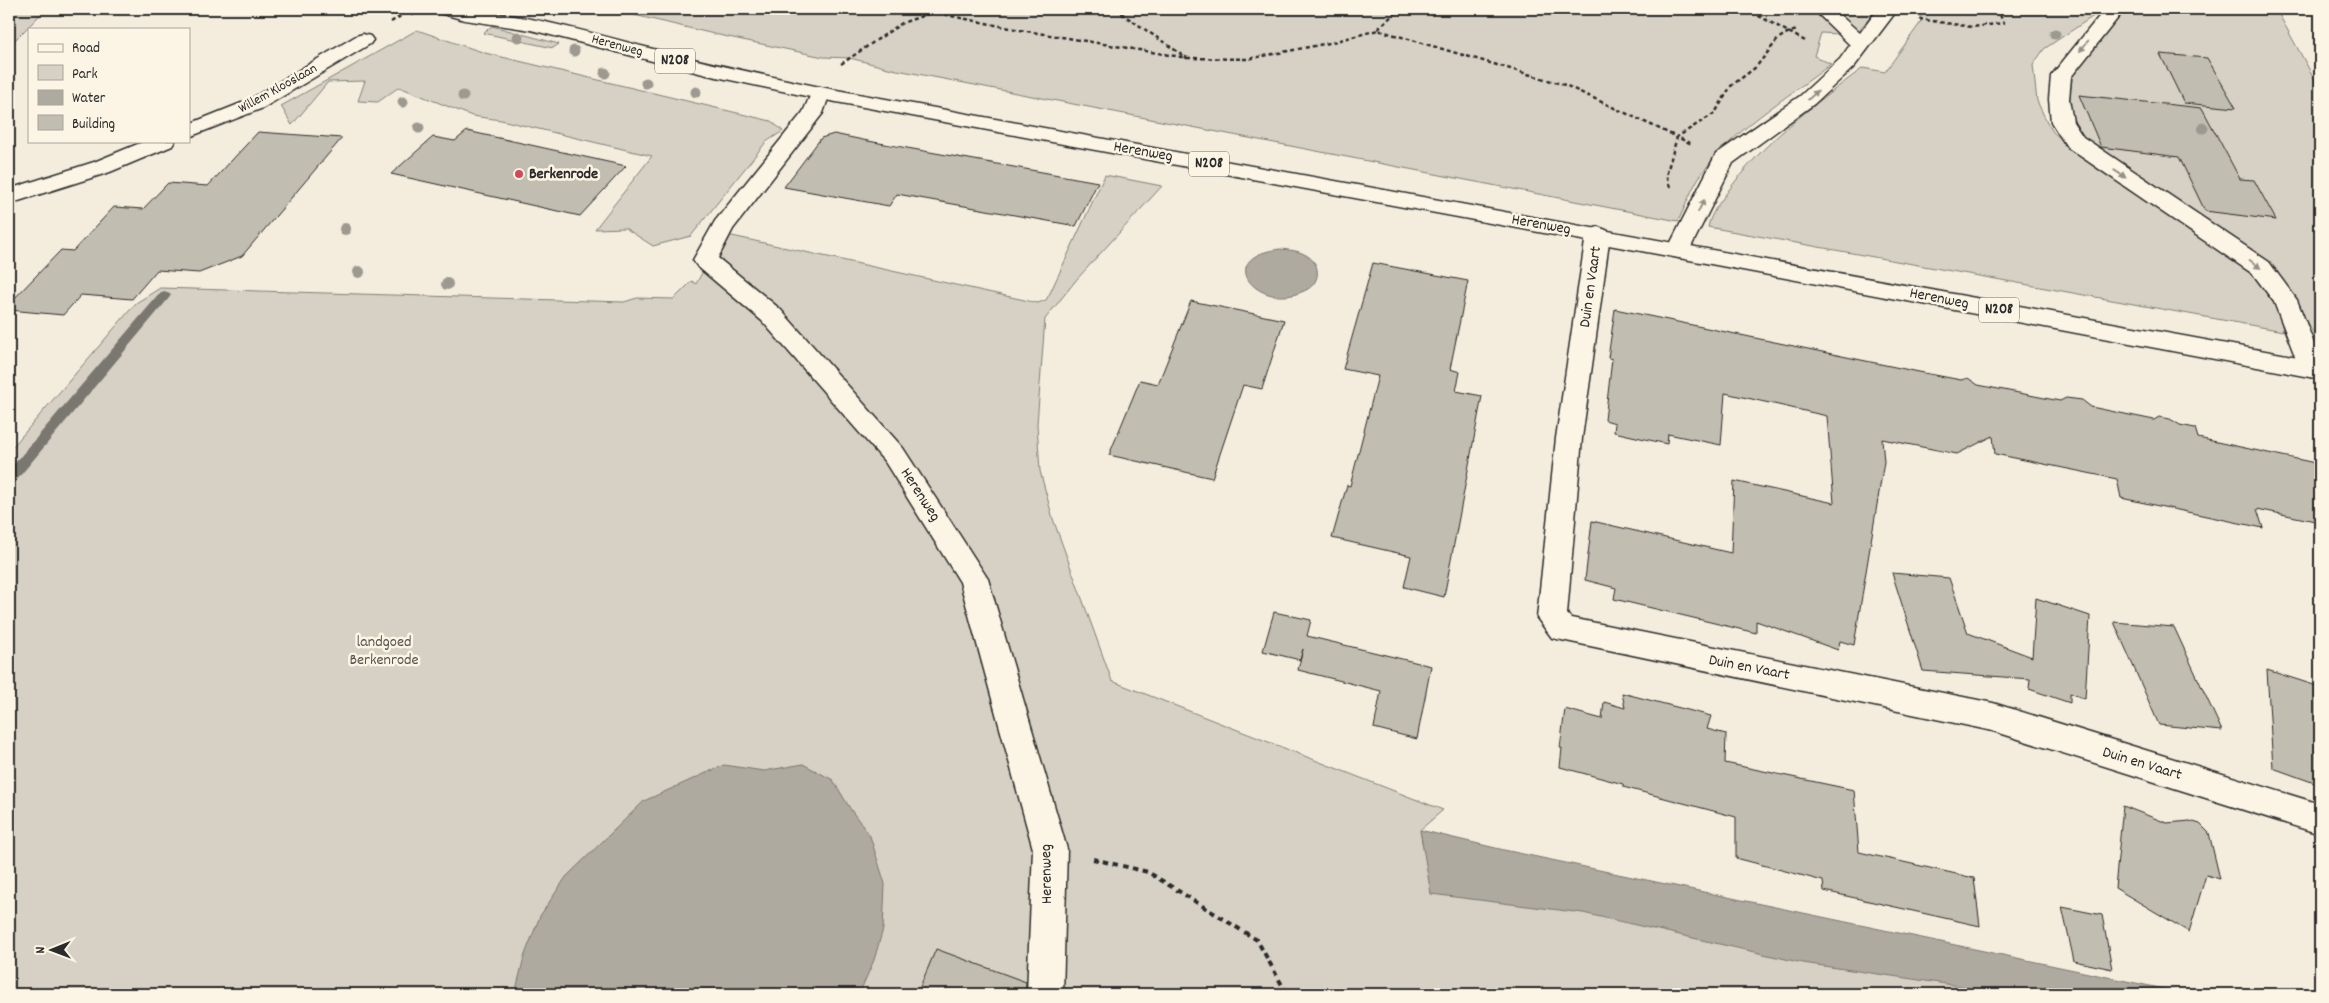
<svg xmlns="http://www.w3.org/2000/svg" width="2329" height="1003" viewBox="0 0 2329 1003" font-family="Dekko,sans-serif">
<style>
.green{fill:#d6d1c4;stroke:#807e78}
.water{fill:#afaaa0;stroke:#7a7771}
.lines{fill:none;stroke-linecap:round;stroke-linejoin:round}
.stream{fill:#7a7771;fill-rule:evenodd}
.building{fill:#c2bdb1;stroke:#2b2b2b}
.minor-casing{stroke:#2b2b2b;stroke-width:3}
.major-casing{stroke:#2b2b2b;stroke-width:3}
.path-far1{stroke:#2b2b2b;stroke-width:2.5;stroke-dasharray:4 3;stroke-linecap:butt}
.path{stroke:#2b2b2b;stroke-width:4;stroke-dasharray:5.5 4.5;stroke-linecap:butt}
.minor{fill:#fcf5e5;fill-rule:evenodd}
.major{fill:#fcf5e5;fill-rule:evenodd}
.tree{fill:#9d9990}
.oneway{fill:#949088}
.poi-dot{fill:#d1495b;stroke:#fcf5e5;stroke-width:2}
.labels{text-anchor:middle;dominant-baseline:central;stroke-width:5;stroke-linejoin:round;paint-order:stroke}
.far-street-label{font-size:14px;fill:#2b2b2b;stroke:#fcf5e5}
.shield{fill:#fcf5e5;stroke:#6a6863;stroke-width:1}
.shield-label{font-size:15px;font-weight:bold;fill:#2b2b2b}
.street-label{font-size:16px;fill:#2b2b2b;stroke:#fcf5e5}
.poi-label{font-size:16px;font-weight:bold;fill:#2b2b2b;stroke:#fcf5e5;text-anchor:start}
.park-label{font-size:16px;fill:#565451;stroke:#fcf5e5}
</style>
<rect width="100%" height="100%" fill="#f4edde"/>
<filter id="ink" filterUnits="userSpaceOnUse"><feTurbulence type="fractalNoise" baseFrequency=".02" numOctaves="2"/><feDisplacementMap in="SourceGraphic" scale="10" xChannelSelector="R" yChannelSelector="G"/><feConvolveMatrix kernelMatrix="1 2 1 2 8 2 1 2 1" color-interpolation-filters="sRGB"/></filter>
<g filter="url(#ink)">
<g class="green">
<polygon points="9,9 46,9 9,46"/>
<path d="M609,9H1811L1838,34L1821,33L1814,56L1831,64C1787,98 1729,132 1698,179C1690,192 1685,208 1678,221L892,69L850,58L823,57L714,34Z"/>
<polygon points="1829,9 1878,9 1857,32"/>
<path d="M1905,9H2104L2044,49L2033,65L2037,101L2047,122L2053,132L2090,164L2234,259L2264,286L2278,303L2283,331L1708,227C1711,213 1718,205 1726,194C1762,142 1814,105 1863,68L1885,72L1921,22L1920,14L1902,12Z"/>
<polygon points="2125,9 2276,9 2320,89 2320,338 2316,337 2297,307 2113,164 2080,135 2069,108 2073,70 2123,14"/>
<polygon points="492,26 559,44 553,48 483,33"/>
<polygon points="417,30 485,53 771,121 783,131 766,142 691,236 653,246 625,228 595,229 652,156 501,120 472,116 399,87 378,102 358,101 365,81 328,82 292,125 281,106"/>
<polygon points="1105,175 1162,186 1077,279 1045,319 1037,424 1040,471 1053,519 1112,681 1443,810 1420,830 1424,852 2098,994 9,994 9,451 136,303 160,288 624,302 637,298 674,299 692,281 696,284 723,234 1038,303 1046,300 1050,293"/>
</g>
<g class="water">
<path d="M1280,249C1289,250 1297,250 1306,255C1322,264 1321,284 1304,291C1258,313 1212,257 1280,249Z"/>
<polygon points="803,764 833,780 851,810 870,836 885,884 883,929 874,960 859,994 515,994 524,957 540,916 566,877 644,801 724,765 764,771"/>
<polygon points="1420,830 1504,850 2188,994 1988,994 1960,986 1803,963 1583,913 1431,894"/>
</g>
<g class="lines">
<polygon class="stream" points="165,291 171,295 169,298 14,483 9,484 9,470 161,292"/>
</g>
<g class="building">
<polygon points="2160,54 2207,58 2236,108 2184,103"/>
<polygon points="2079,95 2202,108 2240,179 2254,180 2276,220 2205,211 2179,157 2101,147"/>
<polygon points="467,131 626,166 580,216 391,174 433,137 455,141"/>
<polygon points="258,132 342,138 242,256 199,273 157,270 132,299 81,295 63,315 9,310 9,304 61,250 73,251 114,207 143,209 168,183 208,186"/>
<polygon points="834,134 868,141 1098,182 1076,226 897,194 889,206 784,187 821,138"/>
<polygon points="1373,263 1468,281 1450,369 1460,372 1456,391 1482,396 1444,597 1404,587 1411,556 1332,538 1347,485 1350,486 1378,376 1343,369"/>
<polygon points="1191,301 1284,320 1262,389 1243,385 1212,478 1109,455 1140,380 1158,384"/>
<polygon points="1615,309 1919,372 1961,380 1968,378 1978,385 2060,401 2066,398 2082,400 2091,407 2154,420 2159,417 2170,419 2180,425 2195,428 2198,438 2320,464 2320,522 2257,509 2263,528 2121,498 2117,479 1995,454 1993,436 1957,454 1882,439 1884,462 1854,645 1840,641 1838,650 1756,621 1756,633 1614,599 1616,588 1585,580 1592,521 1731,553 1734,481 1834,503 1827,416 1725,393 1721,445 1668,434 1667,444 1614,432 1615,423 1605,420 1612,359 1608,358"/>
<polygon points="1892,573 1949,578 1968,633 2032,657 2036,598 2090,616 2085,699 2070,693 2070,703 2029,689 2030,679 1923,671"/>
<polygon points="1274,612 1311,620 1307,636 1431,666 1417,739 1374,728 1381,691 1298,670 1303,649 1300,660 1263,651"/>
<polygon points="2114,622 2174,627 2222,731 2159,725"/>
<polygon points="2267,670 2320,687 2320,785 2273,768"/>
<polygon points="1622,693 1711,716 1707,729 1726,734 1725,763 1854,790 1859,852 1974,878 1980,926 1824,891 1823,881 1736,858 1736,817 1623,787 1623,784 1560,767 1562,748 1560,748 1565,709 1602,719 1604,702 1625,708"/>
<polygon points="2123,806 2167,823 2190,821 2200,824 2209,833 2220,879 2206,875 2189,932 2115,888"/>
<polygon points="2062,907 2102,915 2112,969 2074,961"/>
<polygon points="936,949 1026,982 1025,994 917,994"/>
</g>
<g class="lines">
<g class="minor-casing">
<g id="minor">
<polygon points="1813,9 1833,9 1860,33 1878,9 1898,9 1854,67 1814,104 1733,163 1687,255 1679,258 1671,255 1667,250 1716,154 1800,96 1840,59 1850,45"/>
<polygon points="2105,9 2125,9 2071,77 2069,99 2073,122 2083,137 2269,262 2297,300 2320,359 2320,374 2311,377 2302,374 2274,302 2253,274 2067,147 2051,122 2049,99 2051,76"/>
<polygon points="363,34 370,36 373,40 370,44 263,108 189,137 189,124 249,100 356,36"/>
<polygon points="820,87 827,89 830,93 823,113 733,229 718,258 780,309 903,448 988,579 1067,849 1063,994 1027,994 1033,849 960,582 885,462 762,321 697,266 693,260 715,221 803,112 813,89"/>
<polygon points="145,141 175,141 172,146 110,172 9,204 9,189 94,162"/>
<polygon points="1598,227 1606,230 1610,235 1582,438 1567,614 1571,618 1993,703 2320,804 2320,834 1993,731 1552,638 1537,618 1556,438 1586,235 1590,230"/>
</g>
</g>
<g class="major-casing">
<path id="major" d="M437,9C510,9 579,30 649,48C706,63 763,75 820,87L2320,361V379L1679,258L820,99L707,75L531,30L465,20L439,13Z"/>
</g>
<g class="path-far1">
<polyline points="398,9 414,15"/>
<polyline points="917,9 1020,30 1187,58 1115,9"/>
<polyline points="1746,9 1807,42"/>
<polyline points="1919,19 1972,27 2004,23 1999,13 1986,9"/>
<polyline points="391,22 412,9"/>
<polyline points="1378,29 1399,9"/>
<polyline points="1187,58 1248,59 1329,43 1378,30 1565,85 1677,137 1715,113 1731,86 1756,67 1779,38 1789,32 1798,30"/>
<polyline points="841,64 902,23 942,9"/>
<polyline points="1670,187 1666,176 1677,137 1692,144"/>
</g>
<polyline class="path" points="1093,859 1148,872 1257,940 1287,994"/>
<use href="#minor" class="minor"/>
<use href="#major" class="major"/>
</g>
<g class="tree">
<circle cx="2055" cy="34" r="5.5"/>
<circle cx="518" cy="37" r="5.5"/>
<circle cx="574" cy="51" r="5.5"/>
<circle cx="605" cy="73" r="5.5"/>
<circle cx="646" cy="83" r="5.5"/>
<circle cx="696" cy="92" r="5.5"/>
<circle cx="463" cy="96" r="5.5"/>
<circle cx="403" cy="102" r="5.5"/>
<circle cx="419" cy="128" r="5.5"/>
<circle cx="2203" cy="128" r="5.5"/>
<circle cx="345" cy="229" r="6"/>
<circle cx="359" cy="272" r="6"/>
<circle cx="447" cy="284" r="6"/>
</g>
<defs><path id="oneway-solid" d="M-6-.8H1V-3.2L6.5 0L1 3.2V.8H-6Z" transform="scale(1.25)"/></defs>
<g class="oneway">
<use href="#oneway-solid" transform="translate(2084 46) rotate(129)"/>
<use href="#oneway-solid" transform="translate(1813 95) rotate(-43)"/>
<use href="#oneway-solid" transform="translate(2120 174) rotate(33)"/>
<use href="#oneway-solid" transform="translate(1701 206) rotate(-64)"/>
<use href="#oneway-solid" transform="translate(2255 264) rotate(37)"/>
</g>
</g>
<circle class="poi-dot" cx="519" cy="174" r="5"/>
<g class="labels">
<g class="far-street-label">
<text transform="translate(617 46) rotate(15)">Herenweg</text>
<text transform="translate(278 89) rotate(-29)">Willem Klooslaan</text>
</g>
<g class="shield">
<rect x="655" y="48.5" width="40" height="25" rx="4"/>
<rect x="1189" y="151.5" width="40" height="25" rx="4"/>
<rect x="1979" y="297.5" width="40" height="25" rx="4"/>
</g>
<g class="shield-label">
<text x="675" y="61">N208</text>
<text x="1209" y="164">N208</text>
<text x="1999" y="310">N208</text>
</g>
<g class="street-label">
<text transform="translate(1143 152) rotate(10)">Herenweg</text>
<text transform="translate(1541 225) rotate(10)">Herenweg</text>
<text transform="translate(1591 287) rotate(-82)">Duin en Vaart</text>
<text transform="translate(1939 299) rotate(11)">Herenweg</text>
<text transform="translate(920 495) rotate(57)">Herenweg</text>
<text transform="translate(1749 668) rotate(11)">Duin en Vaart</text>
<text transform="translate(2142 764) rotate(17)">Duin en Vaart</text>
<text transform="translate(1047 874) rotate(-91)">Herenweg</text>
</g>
<g class="poi-label">
<text x="529" y="174">Berkenrode</text>
</g>
<g class="park-label">
<text x="384" y="642">landgoed<tspan x="384" dy="18">Berkenrode</tspan></text>
</g>
</g>
<rect width="2329" height="1003" fill="none" stroke="#fcf5e5" stroke-width="30"/>
<rect x="15" y="15" width="2299" height="973" fill="none" stroke="#2b2b2b" stroke-width="2" filter="url(#ink)"/>
<rect x="28" y="28" width="162" height="115" fill="#fcf5e5" stroke="#a8a49b"/>
<rect x="38" y="44" width="25" height="8" fill="#fcf5e5" stroke="#a8a49b"/>
<text x="72" y="52" font-size="15" fill="#2b2b2b">Road</text>
<rect x="38" y="65" width="25" height="15" fill="#d6d1c4" stroke="#a8a49b"/>
<text x="72" y="78" font-size="15" fill="#2b2b2b">Park</text>
<rect x="38" y="90" width="25" height="15" fill="#afaaa0" stroke="#a8a49b"/>
<text x="72" y="102" font-size="15" fill="#2b2b2b">Water</text>
<rect x="38" y="115" width="25" height="15" fill="#c2bdb1" stroke="#a8a49b"/>
<text x="72" y="128" font-size="15" fill="#2b2b2b">Building</text>
<g transform="translate(52 950) rotate(269)" stroke="#fcf5e5" stroke-width="4" paint-order="stroke">
<path d="M0-4L9 19L0 12L-9 19Z" fill="#2b2b2b"/>
<text y="-8" font-size="14" font-weight="bold" text-anchor="middle" fill="#2b2b2b">N</text>
</g>
</svg>
